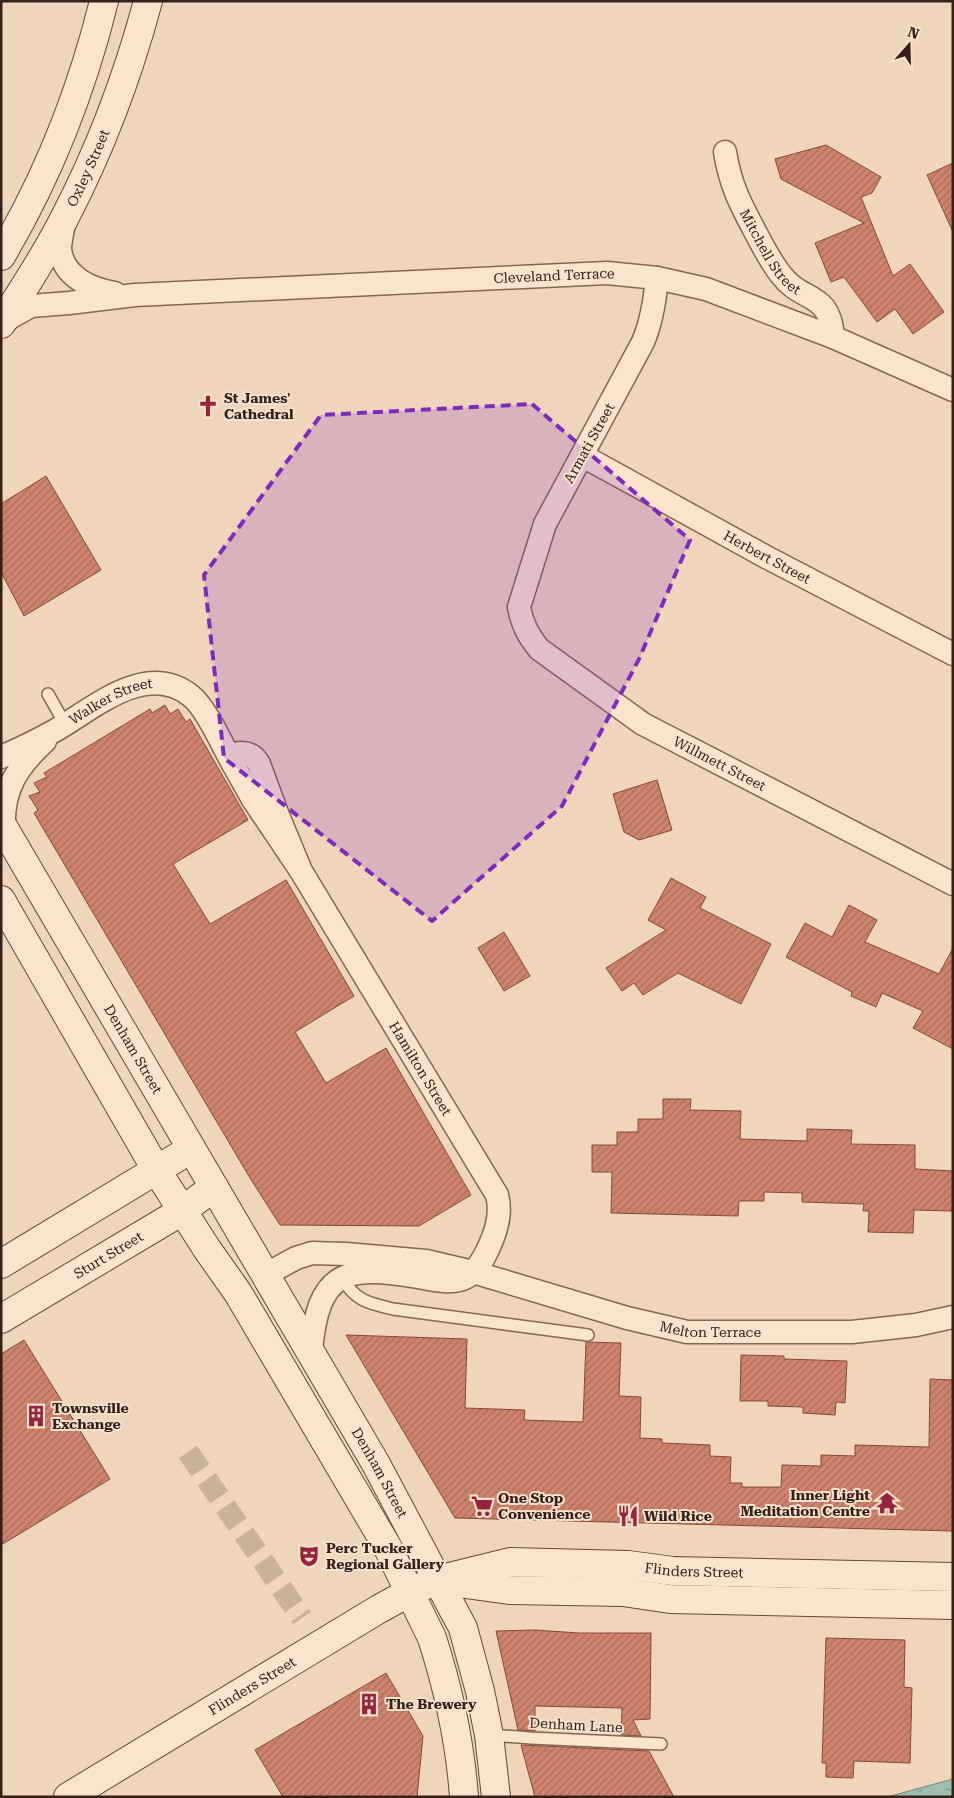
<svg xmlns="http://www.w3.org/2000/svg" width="954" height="1798" viewBox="0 0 954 1798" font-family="'Roboto Serif',serif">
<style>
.water{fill:url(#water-ripples);stroke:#678d7c}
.building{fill:url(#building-hatch);stroke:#86483a}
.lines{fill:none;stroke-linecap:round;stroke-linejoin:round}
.street-tunnel{stroke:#cab19b;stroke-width:22;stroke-dasharray:22 11;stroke-linecap:butt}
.lane-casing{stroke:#866555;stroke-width:14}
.street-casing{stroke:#866555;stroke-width:25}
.secondary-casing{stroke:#684638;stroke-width:30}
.lane{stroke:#fae4ce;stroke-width:11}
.street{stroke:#fae4ce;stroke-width:22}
.secondary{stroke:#fae4ce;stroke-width:28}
.marked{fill:#7b2cbf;fill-opacity:0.2;stroke:#7b2cbf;stroke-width:4;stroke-dasharray:10 6;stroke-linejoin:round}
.labels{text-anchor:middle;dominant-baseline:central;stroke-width:4;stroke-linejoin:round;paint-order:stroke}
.street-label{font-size:14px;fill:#35211a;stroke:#f6e1cb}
.poi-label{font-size:14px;font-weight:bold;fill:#35211a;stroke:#f6e1cb;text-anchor:start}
</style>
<defs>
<pattern id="water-ripples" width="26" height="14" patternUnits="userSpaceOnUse" patternTransform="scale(1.25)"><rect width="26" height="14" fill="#9fbfaf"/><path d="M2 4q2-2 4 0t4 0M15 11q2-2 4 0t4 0" fill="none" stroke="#829b8e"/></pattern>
<pattern id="building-hatch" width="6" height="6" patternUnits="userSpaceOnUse" patternTransform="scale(1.25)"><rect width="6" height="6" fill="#cf836f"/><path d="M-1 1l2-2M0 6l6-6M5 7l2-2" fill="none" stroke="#a96b5a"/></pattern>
</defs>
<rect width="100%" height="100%" fill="#efd5bb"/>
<polygon class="water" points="953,1779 953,1797 887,1797"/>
<g class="building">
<polygon points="826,145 881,177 872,193 861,197 893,276 910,264 944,312 913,334 895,309 877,322 844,277 831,282 815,243 864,223 781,179 775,159"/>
<polygon points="953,163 953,232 927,175"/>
<polygon points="46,476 101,570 24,616 1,572 1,504"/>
<polygon points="165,705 170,714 178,709 186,722 190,719 248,820 173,864 210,924 286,880 354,996 295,1032 326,1083 386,1048 471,1195 419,1226 280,1225 250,1178 34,813 38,810 29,796 40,792 34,783 47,777 44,773 150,709 152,713"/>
<polygon points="657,780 672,830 639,840 624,832 613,794"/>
<polygon points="671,878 706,897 700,908 771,944 741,1004 678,973 643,995 634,983 622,991 606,968 666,930 648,920"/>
<polygon points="849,905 877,920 865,942 939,974 953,948 953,1049 913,1028 923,1011 882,993 876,1007 851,996 852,992 786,957 805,923 832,937"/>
<polygon points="504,932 530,976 504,991 478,948"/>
<polygon points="663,1099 691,1099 690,1110 741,1111 740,1139 807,1141 807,1129 852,1130 851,1144 915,1145 915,1169 953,1171 953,1211 914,1210 913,1233 868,1232 869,1211 863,1211 864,1204 802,1202 802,1193 764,1192 764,1201 739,1201 738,1216 611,1213 612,1172 592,1172 592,1145 617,1145 617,1132 638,1132 638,1119 663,1119"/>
<polygon points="346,1335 467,1339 465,1408 525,1410 524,1420 583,1422 586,1342 621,1343 619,1396 641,1397 640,1438 662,1439 662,1443 710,1445 710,1456 731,1457 730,1483 742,1483 742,1487 781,1487 782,1465 821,1466 821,1455 855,1456 855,1445 929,1447 930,1379 953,1380 953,1531 455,1518"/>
<polygon points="24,1340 110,1479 1,1545 1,1354"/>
<polygon points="741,1355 784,1356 784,1359 847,1361 845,1403 836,1402 835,1415 803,1413 803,1407 768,1406 768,1401 740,1401"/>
<polygon points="535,1630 579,1633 651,1633 650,1719 633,1720 641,1736 621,1735 622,1708 535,1706 535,1731 518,1730 496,1631"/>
<polygon points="826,1638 905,1640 904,1687 912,1688 910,1763 854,1761 853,1778 826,1777 826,1763 822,1763"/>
<polygon points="386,1673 423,1736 417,1797 283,1797 255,1750"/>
<polygon points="521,1745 649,1751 674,1797 535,1797"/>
</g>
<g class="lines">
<polyline class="street-tunnel" points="188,1452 302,1618"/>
<g class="lane-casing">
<g id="lane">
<polyline points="48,694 65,724"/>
<path d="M341,1277C356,1301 367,1303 393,1309L588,1335"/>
<polyline points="489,1735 531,1738 661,1744"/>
</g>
</g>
<g class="street-casing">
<g id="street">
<path id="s1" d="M725,152C731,188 741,205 758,237C765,250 772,264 782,276C803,303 830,291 833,337"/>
<path d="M64,222C63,231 60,241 60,249C63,277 91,289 115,293"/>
<path id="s2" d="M657,278C655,300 652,321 643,342L545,524L519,607C522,624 528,635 539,649L643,724L953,884"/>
<path id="s3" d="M2,325L11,317L31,306L69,303L135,295L607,273L657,278L706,289L833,337L953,390"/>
<path id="s4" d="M583,456L768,558L953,654"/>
<path id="s5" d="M1,757C20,749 38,740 56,730C94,708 147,660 191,696C207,709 222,745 233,764"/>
<path d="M4,828C2,789 18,766 45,741"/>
<path id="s6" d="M301,871L277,813L259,764C254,755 246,751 235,754L232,759L233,764L252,798L301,871L497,1195C502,1213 497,1230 489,1247C484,1258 478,1270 467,1277C452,1285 434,1280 418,1277C344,1264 318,1272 311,1351"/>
<path id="s7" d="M267,1274L296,1258L312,1253L346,1254L426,1261L473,1272L627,1318L687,1332H852L916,1325L953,1317"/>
</g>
</g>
<g class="secondary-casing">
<g id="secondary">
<path d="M1,256C48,177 82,90 104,1"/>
<path id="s8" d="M1,324C23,289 46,255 64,219C100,150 128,76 148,1"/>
<path id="s9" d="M1,823L376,1464L463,1628L480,1691L489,1735L496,1797"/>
<path d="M1,900L157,1171L207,1249L238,1293L388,1548L432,1638C449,1691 460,1741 464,1797"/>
<polyline points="1,1264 191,1149"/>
<path id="s10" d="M1,1319L182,1211L214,1187"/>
<polyline points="451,1582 509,1590 623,1592 670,1599 953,1605"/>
<path id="s11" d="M68,1797L379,1609L410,1592L437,1580L510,1562L628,1565L673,1571L953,1577"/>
</g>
</g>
<use href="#lane" class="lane"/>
<use href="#street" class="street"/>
<use href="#secondary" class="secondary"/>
</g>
<path class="marked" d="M532,404L690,540L639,659L562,806L432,921L224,758L204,575L321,415Z"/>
<defs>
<g id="church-bare" transform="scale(1.725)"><path d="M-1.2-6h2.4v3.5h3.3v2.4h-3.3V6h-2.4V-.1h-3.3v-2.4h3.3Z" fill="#97233c" stroke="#f6e1cb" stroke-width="2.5" paint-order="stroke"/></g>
<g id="building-bare" transform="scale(1.725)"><path d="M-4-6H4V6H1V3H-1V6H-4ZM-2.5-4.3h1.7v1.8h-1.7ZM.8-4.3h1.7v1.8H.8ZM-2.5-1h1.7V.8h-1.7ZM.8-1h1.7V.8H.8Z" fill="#97233c" stroke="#f6e1cb" stroke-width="2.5" paint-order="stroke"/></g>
<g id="temple-bare" transform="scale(1.725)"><path d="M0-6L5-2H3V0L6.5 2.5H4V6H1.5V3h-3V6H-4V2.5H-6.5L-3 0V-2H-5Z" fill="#97233c" stroke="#f6e1cb" stroke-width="2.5" paint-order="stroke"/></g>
<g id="supermarket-bare" transform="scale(1.725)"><path d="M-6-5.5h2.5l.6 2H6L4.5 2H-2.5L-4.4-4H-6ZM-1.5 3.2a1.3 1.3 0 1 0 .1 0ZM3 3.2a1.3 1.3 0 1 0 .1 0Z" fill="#97233c" stroke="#f6e1cb" stroke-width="2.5" paint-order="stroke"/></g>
<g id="restaurant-bare" transform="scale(1.725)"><path d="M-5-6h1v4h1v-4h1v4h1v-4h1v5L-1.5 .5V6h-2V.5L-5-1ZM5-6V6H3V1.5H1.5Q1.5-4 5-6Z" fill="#97233c" stroke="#f6e1cb" stroke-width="2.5" paint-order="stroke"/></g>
<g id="theatre-bare" transform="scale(1.725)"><path d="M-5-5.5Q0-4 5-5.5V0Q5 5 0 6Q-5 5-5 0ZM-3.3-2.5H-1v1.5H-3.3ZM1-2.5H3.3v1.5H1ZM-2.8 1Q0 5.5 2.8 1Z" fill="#97233c" stroke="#f6e1cb" stroke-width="2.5" paint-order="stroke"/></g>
</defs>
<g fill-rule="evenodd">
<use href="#church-bare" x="208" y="406"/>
<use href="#building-bare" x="36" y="1416"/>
<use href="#temple-bare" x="887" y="1503"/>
<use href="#supermarket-bare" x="482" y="1506"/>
<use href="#restaurant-bare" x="628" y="1516"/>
<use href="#theatre-bare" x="309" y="1556"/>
<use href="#building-bare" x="369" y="1704"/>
</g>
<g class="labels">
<g class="street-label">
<text stroke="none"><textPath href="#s8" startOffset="179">Oxley Street</textPath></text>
<text stroke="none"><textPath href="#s1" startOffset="111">Mitchell Street</textPath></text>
<text stroke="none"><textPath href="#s3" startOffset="559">Cleveland Terrace</textPath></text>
<text transform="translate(589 443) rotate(-61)">Armati Street</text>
<text stroke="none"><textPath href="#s4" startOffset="210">Herbert Street</textPath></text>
<text stroke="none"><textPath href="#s5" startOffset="124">Walker Street</textPath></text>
<text stroke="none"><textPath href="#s2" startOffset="621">Willmett Street</textPath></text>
<text stroke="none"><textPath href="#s9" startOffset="262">Denham Street</textPath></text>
<text stroke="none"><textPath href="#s6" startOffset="512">Hamilton Street</textPath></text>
<text stroke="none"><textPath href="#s10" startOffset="125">Sturt Street</textPath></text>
<text stroke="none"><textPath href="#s7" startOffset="458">Melton Terrace</textPath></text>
<text stroke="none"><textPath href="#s9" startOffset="752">Denham Street</textPath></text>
<text stroke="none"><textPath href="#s11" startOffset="688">Flinders Street</textPath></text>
<text stroke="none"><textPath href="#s11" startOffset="215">Flinders Street</textPath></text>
<text transform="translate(576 1725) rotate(3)">Denham Lane</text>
</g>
<g class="poi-label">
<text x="224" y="398">St James'<tspan x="224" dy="16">Cathedral</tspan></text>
<text x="52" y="1408">Townsville<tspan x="52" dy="16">Exchange</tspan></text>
<text x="870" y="1495" text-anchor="end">Inner Light<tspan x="870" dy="16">Meditation Centre</tspan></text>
<text x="498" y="1498">One Stop<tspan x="498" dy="16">Convenience</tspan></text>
<text x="644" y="1516">Wild Rice</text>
<text x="326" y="1548">Perc Tucker<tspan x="326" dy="16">Regional Gallery</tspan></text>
<text x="386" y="1704">The Brewery</text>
</g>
</g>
<rect width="954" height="1798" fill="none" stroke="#35211a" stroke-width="5"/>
<g transform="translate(909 45) rotate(20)" stroke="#f6e1cb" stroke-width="4" paint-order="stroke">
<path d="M0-4L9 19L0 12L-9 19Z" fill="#35211a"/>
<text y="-8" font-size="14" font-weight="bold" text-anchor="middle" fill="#35211a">N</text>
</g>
</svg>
